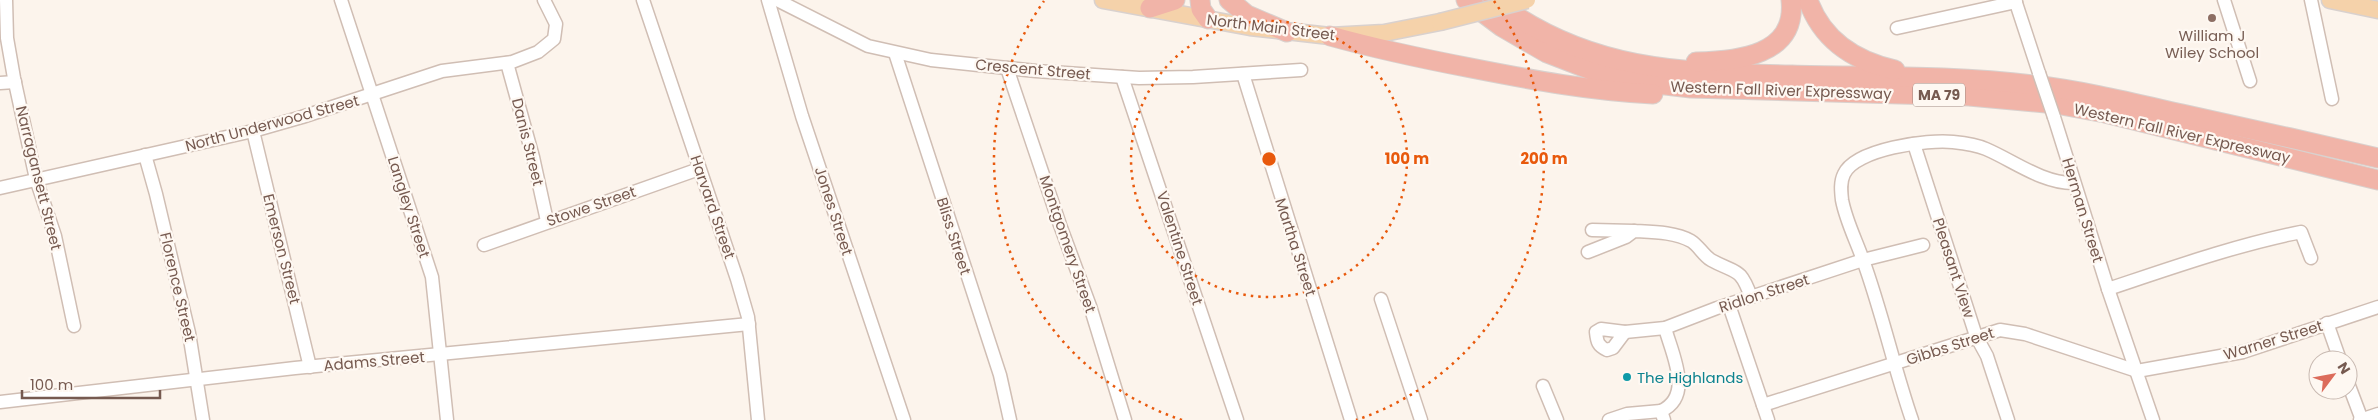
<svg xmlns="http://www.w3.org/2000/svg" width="2378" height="420" viewBox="0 0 2378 420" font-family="Poppins,sans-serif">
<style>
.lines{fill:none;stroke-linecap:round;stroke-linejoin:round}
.minor-casing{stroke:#d0beb4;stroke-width:15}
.major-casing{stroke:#d9d1ce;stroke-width:19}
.highway-casing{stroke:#d9d1ce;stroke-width:21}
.minor{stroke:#fff;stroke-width:12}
.major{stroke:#f5d2aa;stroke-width:16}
.highway{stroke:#f1b4a8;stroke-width:19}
.minor-bridge-casing{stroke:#d0beb4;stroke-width:15;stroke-linecap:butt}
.major-bridge-casing{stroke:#d9d1ce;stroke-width:19;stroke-linecap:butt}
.minor-bridge{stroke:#fff;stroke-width:12}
.major-bridge{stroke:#f5d2aa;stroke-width:16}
.ring{fill:none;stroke:#e8590c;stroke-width:2.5;stroke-dasharray:2.5 5}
.education-dot{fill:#8d6e63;stroke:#fef8f2;stroke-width:2}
.culture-dot{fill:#0f9aa8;stroke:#fef8f2;stroke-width:2}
.labels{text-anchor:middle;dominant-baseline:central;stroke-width:4.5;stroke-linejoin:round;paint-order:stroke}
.shield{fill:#fef8f2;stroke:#9f8981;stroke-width:1}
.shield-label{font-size:14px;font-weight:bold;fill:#765a50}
.street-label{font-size:15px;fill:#765a50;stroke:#fef8f2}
.education-label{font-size:15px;fill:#785e54;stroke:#fef8f2}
.culture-label{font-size:15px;fill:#0d838f;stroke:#fef8f2;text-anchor:start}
.centre{fill:#e8590c;stroke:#fef8f2;stroke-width:2.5}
.ring-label{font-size:15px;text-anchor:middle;font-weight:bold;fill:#e8590c;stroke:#fef8f2;stroke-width:4.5;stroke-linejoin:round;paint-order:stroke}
</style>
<rect width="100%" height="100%" fill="#fcf4ec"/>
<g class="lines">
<g class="minor-casing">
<g id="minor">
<polyline points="6,0 7,38 14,78 36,179 55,236 74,326"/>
<polyline points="341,0 432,277 447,420"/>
<polyline points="643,0 737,279 748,317 758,420"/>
<polyline points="768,0 802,116 904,420"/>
<polyline points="777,0 868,46 931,60 1036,71 1139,78 1193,77 1301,70"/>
<polyline points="2015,0 2039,73"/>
<polyline points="2224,0 2250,81"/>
<polyline points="2311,0 2332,99"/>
<polyline points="1897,28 2016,2"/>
<polyline points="895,53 1000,375 1010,420"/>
<polyline points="507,63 533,157 547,221"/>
<polyline points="1007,68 1060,225 1090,306 1125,420"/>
<polyline points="1243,74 1351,420"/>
<polyline points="1122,77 1237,420"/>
<polyline points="0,83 15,82"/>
<polyline points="2054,117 2108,289 2153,420"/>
<polyline points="253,131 310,367"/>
<polyline points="1914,144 1976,336 1987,356 2008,420"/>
<polyline points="145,155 156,194 189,333 203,420"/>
<polyline points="0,188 253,131 302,117 442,71 512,62 538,52 554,39 556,24 544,0"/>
<polyline points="1592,230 1634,231"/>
<polyline points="484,245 699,169"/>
<path d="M1588,252L1626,237L1634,231C1653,232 1675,232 1691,241C1699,246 1703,255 1711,260C1736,274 1740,266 1751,297"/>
<path d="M2108,289C2171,268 2236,245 2301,232L2311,258"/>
<polyline points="1381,299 1421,420"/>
<polyline points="1729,305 1768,420"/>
<polyline points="2327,323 2340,360"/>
<path d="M1601,329L1625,332L1613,348L1607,350C1598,346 1597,342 1596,332Z"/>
<polyline points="1625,332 1665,328 1717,308 1863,260 1923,245"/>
<polyline points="2348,383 2362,420"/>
<polyline points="1543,386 1557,420"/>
<polyline points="0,402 295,368 749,324"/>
<polyline points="1763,405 2000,330 2025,334 2137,371 2243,352 2378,307"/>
<polyline points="1609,420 1627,414 1661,411"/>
<path d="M1664,420L1661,411C1694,396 1672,354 1665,328"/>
<path d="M1912,420C1894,368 1882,312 1863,260C1856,240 1846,221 1842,200C1841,191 1840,182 1844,174C1855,149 1928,139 1953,142C1963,143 1977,145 1986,149C2014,161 2042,183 2073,183"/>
<polyline points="2360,420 2378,414"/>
</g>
</g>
<g class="major-casing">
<g id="major">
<polyline points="1103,0 1250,27 1330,36 1384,33 1440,22"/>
<polyline points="2330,0 2378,10"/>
</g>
</g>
<g class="highway-casing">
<g id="highway">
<polyline points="1200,0 1201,9 1208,19"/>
<polyline points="1229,0 1247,15 1287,32"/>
<polyline points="1466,0 1502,27 1547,53 1591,70 1640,82 1691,88 1969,96 2056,104 2105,113 2378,180"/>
<path d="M1493,0C1585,71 1681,73 1792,75C1872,77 1954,75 2034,85C2084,91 2133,103 2182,114C2247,128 2313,143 2378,158"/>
<path d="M1808,0C1822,40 1855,61 1895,70"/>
<polyline points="1150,8 1175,0"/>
<path d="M1330,36C1377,49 1424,59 1471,68C1532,80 1591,91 1653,94"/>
<path d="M1696,62C1737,61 1797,56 1791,0"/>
</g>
</g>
<use href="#minor" class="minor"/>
<use href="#major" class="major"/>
<use href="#highway" class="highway"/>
<g class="minor-bridge-casing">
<polyline id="minor-bridge" points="2039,73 2054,117"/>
</g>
<g class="major-bridge-casing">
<polyline id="major-bridge" points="1440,22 1527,0"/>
</g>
<use href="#minor-bridge" class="minor-bridge"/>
<use href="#major-bridge" class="major-bridge"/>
</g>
<g class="ring">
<circle cx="1269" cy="159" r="138"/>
<path d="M1182 420A275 275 0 0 1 1044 1M1494 1A275 275 0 0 1 1356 420"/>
</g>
<circle class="education-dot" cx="2212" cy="18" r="5"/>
<circle class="culture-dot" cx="1627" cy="377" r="5"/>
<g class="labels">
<rect class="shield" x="1913" y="83.5" width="52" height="23" rx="4"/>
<g class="shield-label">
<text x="1939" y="95">MA 79</text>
</g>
<g class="street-label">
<text transform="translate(1271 27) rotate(7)">North Main Street</text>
<text transform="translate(1033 69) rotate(5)">Crescent Street</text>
<text transform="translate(1781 90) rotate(2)">Western Fall River Expressway</text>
<text transform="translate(272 123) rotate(-15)">North Underwood Street</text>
<text transform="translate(2182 133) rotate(13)">Western Fall River Expressway</text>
<text transform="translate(528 142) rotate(76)">Danis Street</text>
<text transform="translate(39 178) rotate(76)">Narragansett Street</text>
<text transform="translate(591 206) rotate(-19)">Stowe Street</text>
<text transform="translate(409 207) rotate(72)">Langley Street</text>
<text transform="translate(713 207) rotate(71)">Harvard Street</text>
<text transform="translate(2083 210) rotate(73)">Herman Street</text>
<text transform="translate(834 211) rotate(72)">Jones Street</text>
<text transform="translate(954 236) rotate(72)">Bliss Street</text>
<text transform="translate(1068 244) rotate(71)">Montgomery Street</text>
<text transform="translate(1296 247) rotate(72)">Martha Street</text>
<text transform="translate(1180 248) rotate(72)">Valentine Street</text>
<text transform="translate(282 249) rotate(76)">Emerson Street</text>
<text transform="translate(1954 268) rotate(72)">Pleasant View</text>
<text transform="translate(178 287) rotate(77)">Florence Street</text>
<text transform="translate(1764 293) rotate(-18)">Ridlon Street</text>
<text transform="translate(2273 340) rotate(-17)">Warner Street</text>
<text transform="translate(1950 346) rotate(-18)">Gibbs Street</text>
<text transform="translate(374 361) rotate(-5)">Adams Street</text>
</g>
<g class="education-label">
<text x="2212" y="35">William J<tspan x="2212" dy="17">Wiley School</tspan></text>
</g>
<g class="culture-label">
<text x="1637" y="377">The Highlands</text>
</g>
</g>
<circle cx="1269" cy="159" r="8" class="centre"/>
<g class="ring-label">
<text x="1407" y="164">100 m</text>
<text x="1544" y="164">200 m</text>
</g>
<g transform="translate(2333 375) rotate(58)"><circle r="24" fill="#fef8f2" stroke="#c8b9b1"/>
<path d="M0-4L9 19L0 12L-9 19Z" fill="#dc6c5b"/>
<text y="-8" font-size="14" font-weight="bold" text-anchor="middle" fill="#765a50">N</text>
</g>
<path d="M22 390v8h138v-8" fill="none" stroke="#765a50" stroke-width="2.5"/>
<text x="30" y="390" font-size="15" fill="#765a50" stroke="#fef8f2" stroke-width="4" paint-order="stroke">100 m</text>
</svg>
